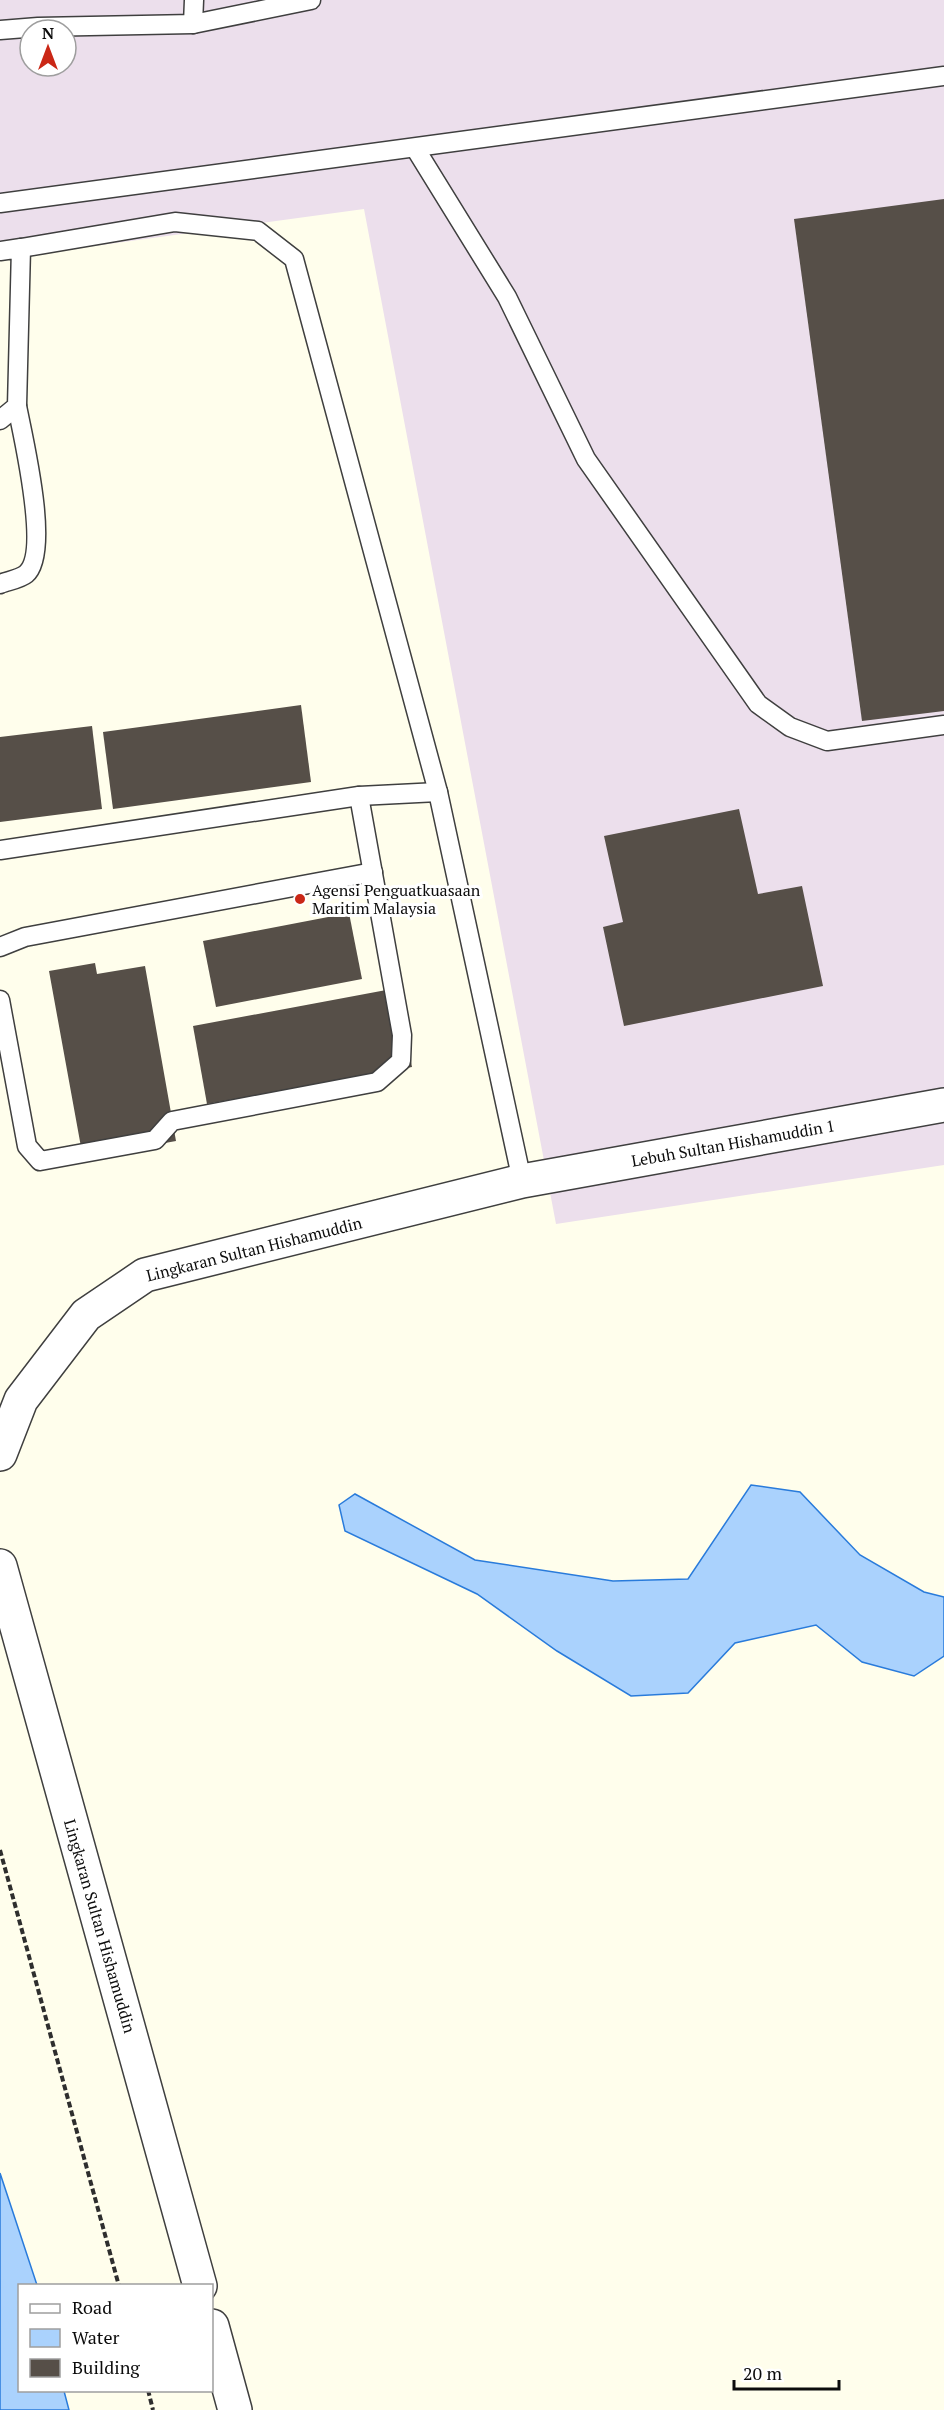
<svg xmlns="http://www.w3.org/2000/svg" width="944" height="2410" viewBox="0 0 944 2410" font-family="'PT Serif',serif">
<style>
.industrial{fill:#ecdfec;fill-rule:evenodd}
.water{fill:#aad2fd;stroke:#297bdb;stroke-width:1.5}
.building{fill:#564f48}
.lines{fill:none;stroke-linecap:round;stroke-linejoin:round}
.service-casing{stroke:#3f3f3f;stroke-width:21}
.tertiary-casing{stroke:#3f3f3f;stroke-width:36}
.path{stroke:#2e2e2e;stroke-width:4;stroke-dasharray:6 3;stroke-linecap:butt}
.service{stroke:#fff;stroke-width:18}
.tertiary{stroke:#fff;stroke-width:33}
.poi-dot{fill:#ca2716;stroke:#fff;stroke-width:2}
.labels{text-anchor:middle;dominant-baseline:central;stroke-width:6;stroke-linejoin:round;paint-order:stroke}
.poi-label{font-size:16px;fill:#0c0c0c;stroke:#fff;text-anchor:start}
.street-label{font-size:16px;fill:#0c0c0c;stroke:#fff}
</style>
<rect width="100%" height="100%" fill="#fffeec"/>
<path class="industrial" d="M0,0H944V1165L556,1224L364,209L0,259ZM30,30H66V66H30Z"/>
<g class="water">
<polygon points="751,1485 800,1492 860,1555 924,1592 944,1597 944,1656 914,1676 862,1662 816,1625 735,1643 688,1693 631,1696 557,1651 477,1594 345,1531 339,1505 355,1494 475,1560 613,1581 688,1579"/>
<polygon points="0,2173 37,2285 20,2286 20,2390 64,2391 69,2410 0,2410"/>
</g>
<g class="building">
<polygon points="944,199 944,711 862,721 794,219"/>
<polygon points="301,705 311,782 113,809 103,732"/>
<polygon points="92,726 102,809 0,822 0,737"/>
<polygon points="739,809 758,894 802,886 823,986 624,1026 603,927 623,922 604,836"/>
<polygon points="349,913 362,979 216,1007 203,941"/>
<polygon points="95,963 97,974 145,966 176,1141 83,1158 49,971"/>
<polygon points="397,988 412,1067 207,1104 193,1026"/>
</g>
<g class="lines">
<g class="service-casing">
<g id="service">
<polyline points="193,24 194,0"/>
<polyline points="0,30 38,27 193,24 311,0"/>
<polyline points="415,148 507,297 586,459 758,704 790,727 827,741 944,725"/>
<polyline points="0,203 944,76"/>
<polyline points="21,248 175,222 258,231 294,259 438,792 522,1181"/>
<polyline points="0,251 21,248 17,406 0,420"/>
<path d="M0,584C7,581 20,579 26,574C51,553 23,437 17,406"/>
<polyline points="0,850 359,796 438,792"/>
<polyline points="0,947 25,937 373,872"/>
<polyline points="0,1000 27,1146 40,1161 155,1140 172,1121 377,1082 401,1061 402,1035 359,796"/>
</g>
</g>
<g class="tertiary-casing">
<g id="tertiary">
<polyline points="0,1454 21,1400 86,1315 145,1275 522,1181 944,1105"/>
<polyline points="0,1566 200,2286"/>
<polyline points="212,2326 235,2410"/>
</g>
</g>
<g class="path">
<polyline points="0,1850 119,2286"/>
<polyline points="148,2390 153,2410"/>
</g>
<use href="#service" class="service"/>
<use href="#tertiary" class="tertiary"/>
</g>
<circle class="poi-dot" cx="300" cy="899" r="6"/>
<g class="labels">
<g class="poi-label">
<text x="312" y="890">Agensi Penguatkuasaan<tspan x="312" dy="18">Maritim Malaysia</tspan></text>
</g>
<g class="street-label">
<text transform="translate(733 1143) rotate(-10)">Lebuh Sultan Hishamuddin 1</text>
<text transform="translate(254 1249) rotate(-14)">Lingkaran Sultan Hishamuddin</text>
<text transform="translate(100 1926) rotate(74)">Lingkaran Sultan Hishamuddin</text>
</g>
</g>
<rect x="18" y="2284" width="195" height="108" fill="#ffffff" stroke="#9e9e9e" stroke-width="1.5"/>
<rect x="30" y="2304" width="30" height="9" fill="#ffffff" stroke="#9e9e9e" stroke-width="1.5"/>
<text x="72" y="2314" font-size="18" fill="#0c0c0c">Road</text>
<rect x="30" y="2329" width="30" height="18" fill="#aad2fd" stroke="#9e9e9e" stroke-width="1.5"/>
<text x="72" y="2344" font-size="18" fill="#0c0c0c">Water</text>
<rect x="30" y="2359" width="30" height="18" fill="#564f48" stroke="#9e9e9e" stroke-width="1.5"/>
<text x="72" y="2374" font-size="18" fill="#0c0c0c">Building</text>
<g transform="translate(48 48)"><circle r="28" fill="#ffffff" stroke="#9e9e9e" stroke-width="1.5"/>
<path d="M0-4.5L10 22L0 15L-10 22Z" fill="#ca2716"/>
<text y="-9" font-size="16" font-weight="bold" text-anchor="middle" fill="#0c0c0c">N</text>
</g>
<path d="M734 2380v9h105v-9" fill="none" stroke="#0c0c0c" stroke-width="3"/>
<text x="743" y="2380" font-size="18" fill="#0c0c0c" stroke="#ffffff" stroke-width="4.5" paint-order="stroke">20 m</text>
</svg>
